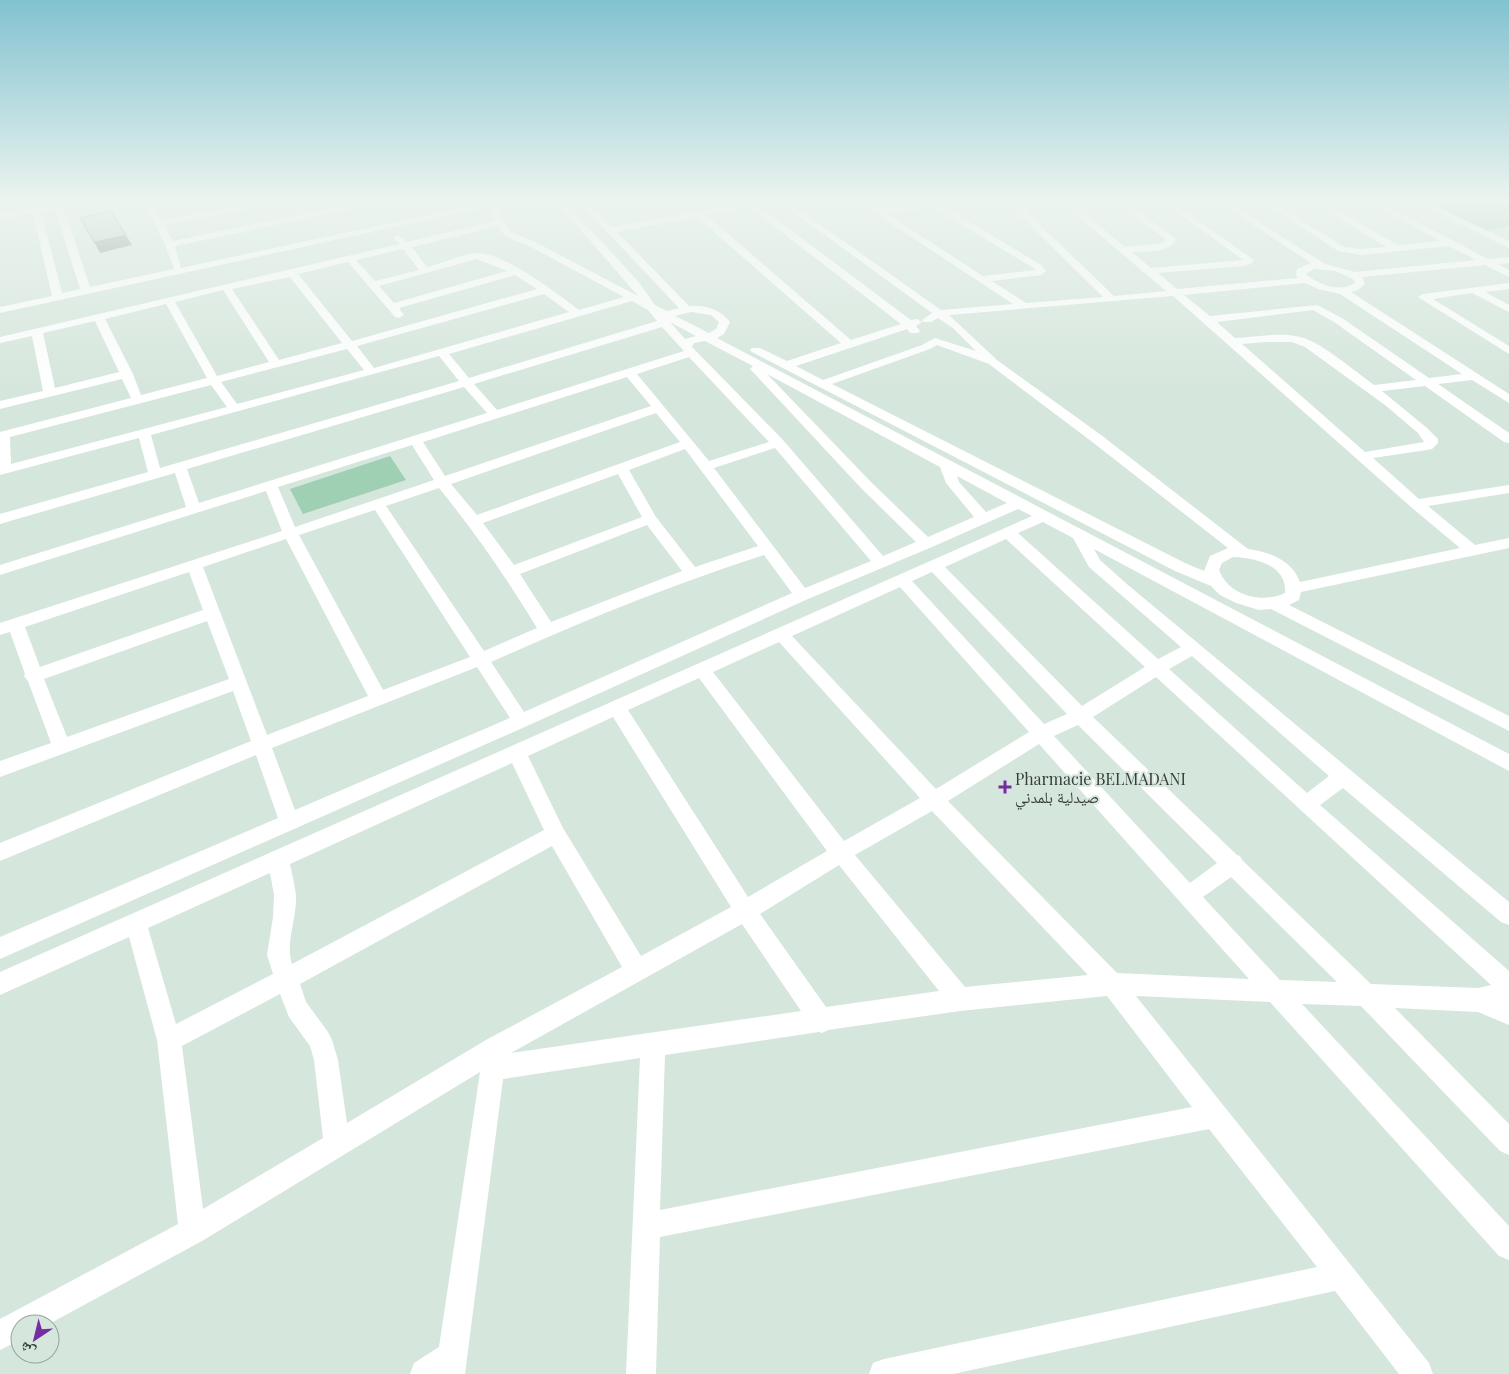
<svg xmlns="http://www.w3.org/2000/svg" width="1509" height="1374" viewBox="0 0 1509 1374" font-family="'Playfair Display','Noto Naskh Arabic',serif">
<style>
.green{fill:#a0d0b4}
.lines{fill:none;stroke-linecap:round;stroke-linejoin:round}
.minor{fill:#fff;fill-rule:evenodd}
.shaded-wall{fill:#838e88}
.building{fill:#bbcbc2;stroke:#838e88}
.poi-dot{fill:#752ea1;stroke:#d5e6dc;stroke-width:2}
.labels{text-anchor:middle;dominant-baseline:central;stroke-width:4;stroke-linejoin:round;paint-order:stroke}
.poi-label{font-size:16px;fill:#373e3a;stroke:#d5e6dc;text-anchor:start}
</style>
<rect width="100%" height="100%" fill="#d5e6dc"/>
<g class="green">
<polygon points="1425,201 1509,201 1509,226 1487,231"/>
<polygon points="390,456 406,480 303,514 290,489"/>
</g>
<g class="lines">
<g class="minor">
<path d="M30,201H38L40,206L54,204L53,201H61L62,203L90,201L89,203L64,208L90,287L174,269L165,244L143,201H151L161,220L262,201H278L274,204L164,225L173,241L363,201H378L374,204L175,246L181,268L483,203L482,201H507L506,203L494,206L511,232L537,243L638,296L556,201H564L638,281L655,305L667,311L679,308L578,201H586L612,227L744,203L743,201H752L911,320L917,319L922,322L916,326L920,331L918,333H910L907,329L796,366L823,380L922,345L935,338L976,351L953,328L938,318L931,322H923L922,320L932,313L778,201H787L941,310L1013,304L857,201H866L877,207L964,201H997L993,204L945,207L1041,265L1046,271L1042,275L992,281L1026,303L1103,297L1006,201H1015L1114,296L1166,291L1060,201H1069L1125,247L1162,243L1166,240L1115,201H1124L1174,237L1176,239C1170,254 1145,251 1132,252L1151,268L1243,260L1162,201H1171L1254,260L1251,264L1243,266L1158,273L1177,289L1298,278L1296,275L1297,269L1311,263L1217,201H1226L1325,264L1355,272L1476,260L1449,246L1361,255L1338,251L1262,201H1271L1344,247L1361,249L1386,247L1311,201H1321L1398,245L1440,241L1368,201H1378L1488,259L1509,257V263L1498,264L1509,270V277L1485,265L1362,277L1365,284L1358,290L1351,292L1509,394V403L1472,380L1438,384L1509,433V443L1504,442L1425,386L1382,391L1427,428L1438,439V443L1432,449L1427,450L1373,458L1419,499L1509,485V493L1428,506L1475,545L1509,538V548L1301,592L1299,600L1289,605L1509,716V731L1271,609L1259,610L1236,603L1220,595L1211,586L1175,571L752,352L750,350L752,348H760L787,361L841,343L697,217L617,232L689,306C705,305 720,309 730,322L724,334L717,338L1509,754V771L1094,549L1100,560L1128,585L1509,902V925L1501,922L1343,788L1320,805L1509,971V1025L1478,1012L1395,1008L1509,1124V1155L1500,1151L1361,1006L1302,1004L1509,1226V1260L1499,1256L1270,1002L1136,996L1429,1363L1433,1374H1399L1335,1291L953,1374H869L873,1363L884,1359L1317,1267L1209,1129L660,1237L656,1374H626L640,1058L503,1079L465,1374H410L414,1363L439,1347L480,1072L202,1241L49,1324H20V1340L0,1350V1319L178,1224L157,1040L129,937L0,995V972L1032,516L1018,509L932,547L808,599L527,726L0,959V937L278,818L256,755L0,861V843L251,741L233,691L0,777V761L51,743L28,681L24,676L25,674L10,632L0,635V623L282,531L266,491L0,575V565L186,507L175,473L0,524V514L148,472L139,438L0,475V432L131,398L122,379L0,409V401L43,391L32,336L0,343V337L399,244L393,238L398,235L407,242L495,221L486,207L0,313V307L52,296L33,213L0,219V213L31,208ZM749,207L901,324L851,340L706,215ZM934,208L1035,269V270L983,276L884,212ZM55,209L80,289L62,293L41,211ZM498,226L505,236L531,247L624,297L579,310C558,294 502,251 476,253C460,255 443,263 427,267L412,247ZM403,249L419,270L375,281L356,260ZM477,259L507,271L394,303L379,286ZM348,262L395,317L399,318L404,315L399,308L515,275L537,289L352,341L298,274ZM1314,269L1335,271L1353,279L1355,283C1340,293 1319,285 1306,274ZM290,277L342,343L279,360L232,289ZM1305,283L1318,289L1340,294L1462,374L1429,378L1342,318L1317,305L1210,316L1184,295ZM223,290L269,362L217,376L175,302ZM544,294L569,312L374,368L357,346ZM1173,296L1411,507L1460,548L1300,582C1292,560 1270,552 1248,549L1101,435L997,360L949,315ZM632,301L648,310L657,321L469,378L449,354ZM166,304L207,378L141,395L133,374L105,319ZM1313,310L1334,322L1416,380L1374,385C1356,372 1320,341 1300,337C1279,332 1256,337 1235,338L1217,322ZM691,312L711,315L719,322L716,329L709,333L675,316ZM95,321L119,372L55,388L43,333ZM670,322L696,336L685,339ZM662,327L684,351L497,410L474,384ZM705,341L753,366L750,369L752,371L861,488L916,542L883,556L783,440L692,347L694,343ZM1266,342H1292L1305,347L1385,405L1418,433L1424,442L1365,452L1242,344ZM937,345L989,364L1091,441L1228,548L1210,556L1204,571L1185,563L832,384L930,349ZM347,349L364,370L237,404L221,382ZM439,356L459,381L160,468L151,435ZM689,357L769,442L709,461L637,374ZM767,374L940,467L946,483L974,517L928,537L871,482ZM627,377L651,406L445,476L423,442ZM211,385L227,407L11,464L10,437ZM464,387L487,413L199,503L187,469ZM656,413L680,442L477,515L451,484ZM412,445L434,480L295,527L278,487ZM775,448L871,561L805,588L714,468ZM685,449L758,546L695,567L656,517L629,470ZM618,474L642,517L514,565L483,523ZM957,476L1007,503L986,512L959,482ZM439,488C475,532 507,579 537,628L484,651L386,506ZM375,510L470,657L383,690L299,535ZM1043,522L1073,538L1089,567L1181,647L1158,659L1018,533ZM647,525L682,571L551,622L520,574ZM286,539L368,696L267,735L203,567ZM1006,539L1145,667L1082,706L945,567ZM764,555L792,593L524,712L491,662C580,622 671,585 764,555ZM1233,557C1256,558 1287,565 1285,593C1262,604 1229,596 1219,570L1222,563ZM189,572L203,610L40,667L25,627ZM932,572L1067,714L1044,724L912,581ZM900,587L1029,732L936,789L792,636ZM207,621L229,679L67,737L44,679ZM779,642L920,798L844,841L713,672ZM1192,656L1329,776L1307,793L1169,669ZM477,667L510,718L295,810L272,748ZM1156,677L1491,985L1478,988L1371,984L1242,860L1240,856L1237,855L1093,717ZM699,678L827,851L748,897L628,710ZM613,717L731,907L641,956L563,828L528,756ZM1078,725L1217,863L1190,883L1054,736ZM1039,744L1249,979L1117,973L948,801ZM512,763L544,830L292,964C285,943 297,918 296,896C295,885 292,874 290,864ZM932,811L1088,975L965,987L855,855ZM552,846L622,967L486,1040L347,1123L338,1060L332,1040L328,1032L306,1002L300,984ZM839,865L939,991L826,1007L760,914ZM270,873L274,895L273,917L267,955L273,974L176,1024L148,928ZM1231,877L1337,982L1280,980L1203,897ZM742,924L801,1011L511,1053ZM280,994L289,1017L310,1046L314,1060L323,1138L203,1209L182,1046ZM1107,996L1192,1107L660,1210L665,1055L819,1032L822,1033L828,1030L960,1011Z"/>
<polygon points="1414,201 1424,201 1509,241 1509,248"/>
<polygon points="1509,283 1509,289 1485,292 1509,305 1509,312 1472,293 1433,299 1509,346 1509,354 1418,297 1423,294"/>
</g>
</g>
<polygon class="shaded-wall" points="126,235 132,245 100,253 94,242"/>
<polygon class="building" points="111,211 126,235 94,242 80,218"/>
<linearGradient id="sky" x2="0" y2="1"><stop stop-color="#82c2d0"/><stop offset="0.51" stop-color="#ecf4ef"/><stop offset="1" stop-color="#ecf4ef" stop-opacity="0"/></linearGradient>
<rect width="1509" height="393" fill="url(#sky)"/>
<path class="poi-dot" d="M1002.5 779.5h5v5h5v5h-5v5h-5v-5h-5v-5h5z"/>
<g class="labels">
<g class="poi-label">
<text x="1015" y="778">Pharmacie BELMADANI<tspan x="1015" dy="18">صيدلية بلمدني</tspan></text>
</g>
</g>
<g transform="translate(35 1339) rotate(215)"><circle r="24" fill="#d5e6dc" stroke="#96a39b"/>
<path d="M0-4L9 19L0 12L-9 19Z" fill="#752ea1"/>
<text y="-8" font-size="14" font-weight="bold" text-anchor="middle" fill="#373e3a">ش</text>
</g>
</svg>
